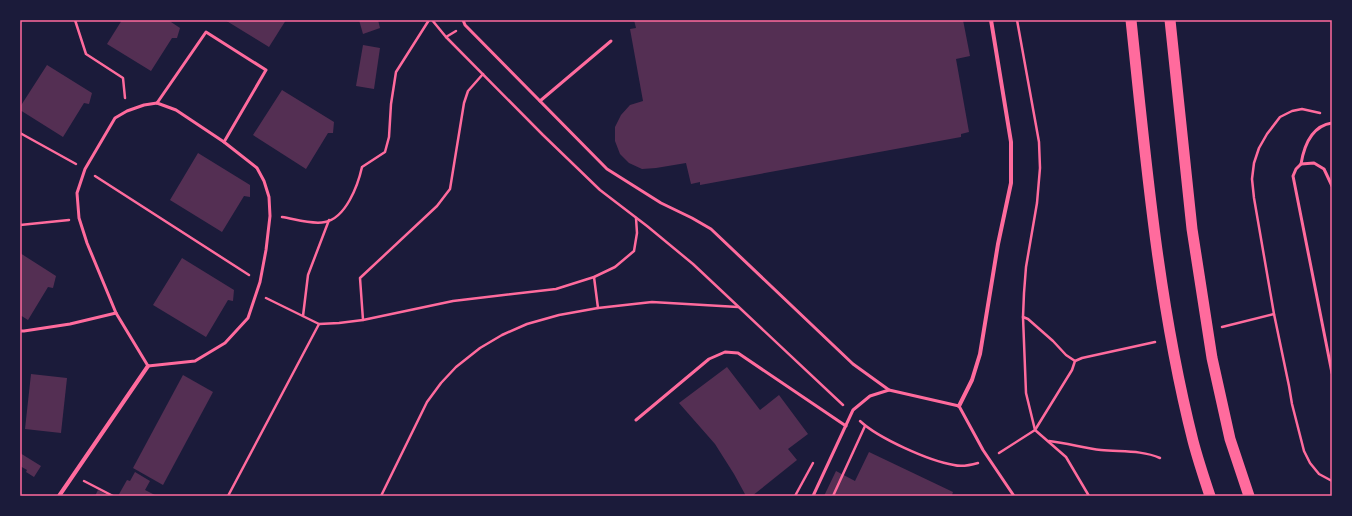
<svg xmlns="http://www.w3.org/2000/svg" width="1352" height="516" viewBox="0 0 1352 516" font-family="'Work Sans',sans-serif">
<style>
.building{fill:#542f53}
.lines{fill:none;stroke-linecap:round;stroke-linejoin:round}
.path{stroke:#ff6b9d;stroke-width:2.5}
.service{stroke:#ff6b9d;stroke-width:3}
.minor{stroke:#ff6b9d;stroke-width:4}
.trunk{stroke:#ff6b9d;stroke-width:11}
.neatline{fill:none;stroke:#ff6b9d;stroke-width:1.5}
</style>
<rect width="100%" height="100%" fill="#1b1b3a"/>
<g class="building">
<polygon points="122,20 168,20 180,28 177,38 172,38 151,71 107,44"/>
<polygon points="225,20 286,20 269,47"/>
<polygon points="359,20 378,20 380,28 363,34"/>
<polygon points="634,20 963,20 970,56 956,59 969,132 961,134 961,137 700,185 700,182 691,184 686,163 656,168 642,169 629,163 620,154 615,141 615,127 621,115 630,105 643,101 630,29 636,28"/>
<polygon points="363,45 380,48 374,89 356,86"/>
<polygon points="47,65 92,93 89,104 84,103 63,137 20,110 20,107"/>
<polygon points="282,90 334,122 333,133 328,133 306,169 253,135"/>
<polygon points="198,153 250,185 250,197 244,196 222,232 170,200"/>
<polygon points="20,253 56,276 53,288 48,287 28,320 20,315"/>
<polygon points="182,258 234,290 233,301 228,300 206,337 153,305"/>
<polygon points="727,367 760,410 779,395 808,434 788,449 797,460 752,496 746,496 734,474 715,444 679,403"/>
<polygon points="31,374 67,378 61,433 25,429"/>
<polygon points="183,375 213,392 163,485 133,468"/>
<polygon points="869,452 953,492 952,495 954,496 824,496 836,471 855,481"/>
<polygon points="20,453 41,466 34,477 26,472 27,470 20,466"/>
<polygon points="135,472 150,481 145,490 157,496 118,496 127,480 130,481"/>
<polygon points="98,490 110,496 95,496"/>
</g>
<g class="lines">
<g class="path">
<polyline points="75,20 86,54 123,78 125,98"/>
<polyline points="432,20 446,37 543,135 600,190 647,226 693,264 843,405"/>
<polyline points="1017,20 1039,142 1040,168 1037,203 1026,267 1024,293 1023,317 1026,393 1035,430 1066,457 1089,496"/>
<polyline points="446,37 456,31"/>
<polyline points="1320,113 1302,109 1292,111 1280,117 1267,134 1259,148 1254,163 1252,179 1254,198 1274,314 1289,386 1292,404 1304,451 1310,463 1319,474 1332,481"/>
<polyline points="20,133 76,164"/>
<polyline points="95,176 249,275"/>
<path d="M282,217C295,219 312,225 325,222C346,218 358,185 362,167L385,152L389,137L391,104L396,72L429,20"/>
<polyline points="20,225 69,220"/>
<polyline points="594,277 598,308"/>
<polyline points="266,298 319,324 339,323 363,320 453,301 556,289 594,277 615,267 634,251 637,233 636,218"/>
<polyline points="303,316 308,275 329,220"/>
<polyline points="1023,317 1028,319 1053,341 1066,355 1075,361"/>
<polyline points="363,320 360,278 437,206 450,189 464,103 468,91 483,74"/>
<polyline points="1222,327 1274,314"/>
<path d="M860,421C878,438 929,461 954,465C961,467 971,465 978,463"/>
<path d="M1049,441C1067,443 1084,448 1101,450C1121,452 1142,450 1160,458"/>
<polyline points="999,453 1035,430 1072,370 1075,361 1082,358 1155,342"/>
<polyline points="84,481 113,496"/>
<polyline points="228,496 319,324"/>
<polyline points="381,496 427,402 441,383 456,367 480,348 502,335 527,324 559,315 598,308 652,302 738,307"/>
<polyline points="795,496 813,463"/>
<polyline points="833,496 865,426"/>
</g>
<g class="service">
<polyline points="463,20 465,25 607,169 661,203 692,218 711,229 853,364 889,390 959,406 983,450 1014,496"/>
<polyline points="540,101 611,41"/>
<polygon points="157,103 176,110 224,142 257,168 264,181 269,197 270,216 266,250 260,282 248,318 225,343 195,361 148,366 116,313 87,243 79,218 77,193 85,169 115,118 127,111 144,105"/>
<polyline points="157,103 206,32 266,70 224,142"/>
<path d="M1301,164C1304,146 1311,126 1332,123"/>
<polyline points="1332,186 1324,169 1314,163 1301,164 1296,169 1293,176 1332,373"/>
<polyline points="20,331 24,331 70,324 116,313"/>
<polyline points="636,420 709,359 725,352 738,353 846,426"/>
<polyline points="813,496 853,410 870,396 889,390"/>
</g>
<g class="minor">
<polyline points="959,406 972,380 980,354 998,244 1011,183 1011,142 991,20"/>
<polyline points="59,496 148,366"/>
</g>
<g class="trunk">
<path d="M1131,20C1146,161 1158,303 1193,441C1198,460 1204,478 1210,496"/>
<polyline points="1170,20 1192,229 1212,358 1230,439 1249,496"/>
</g>
</g>
<rect width="1352" height="516" fill="none" stroke="#1b1b3a" stroke-width="42"/>
<rect x="21" y="21" width="1310" height="474" class="neatline"/>
</svg>
